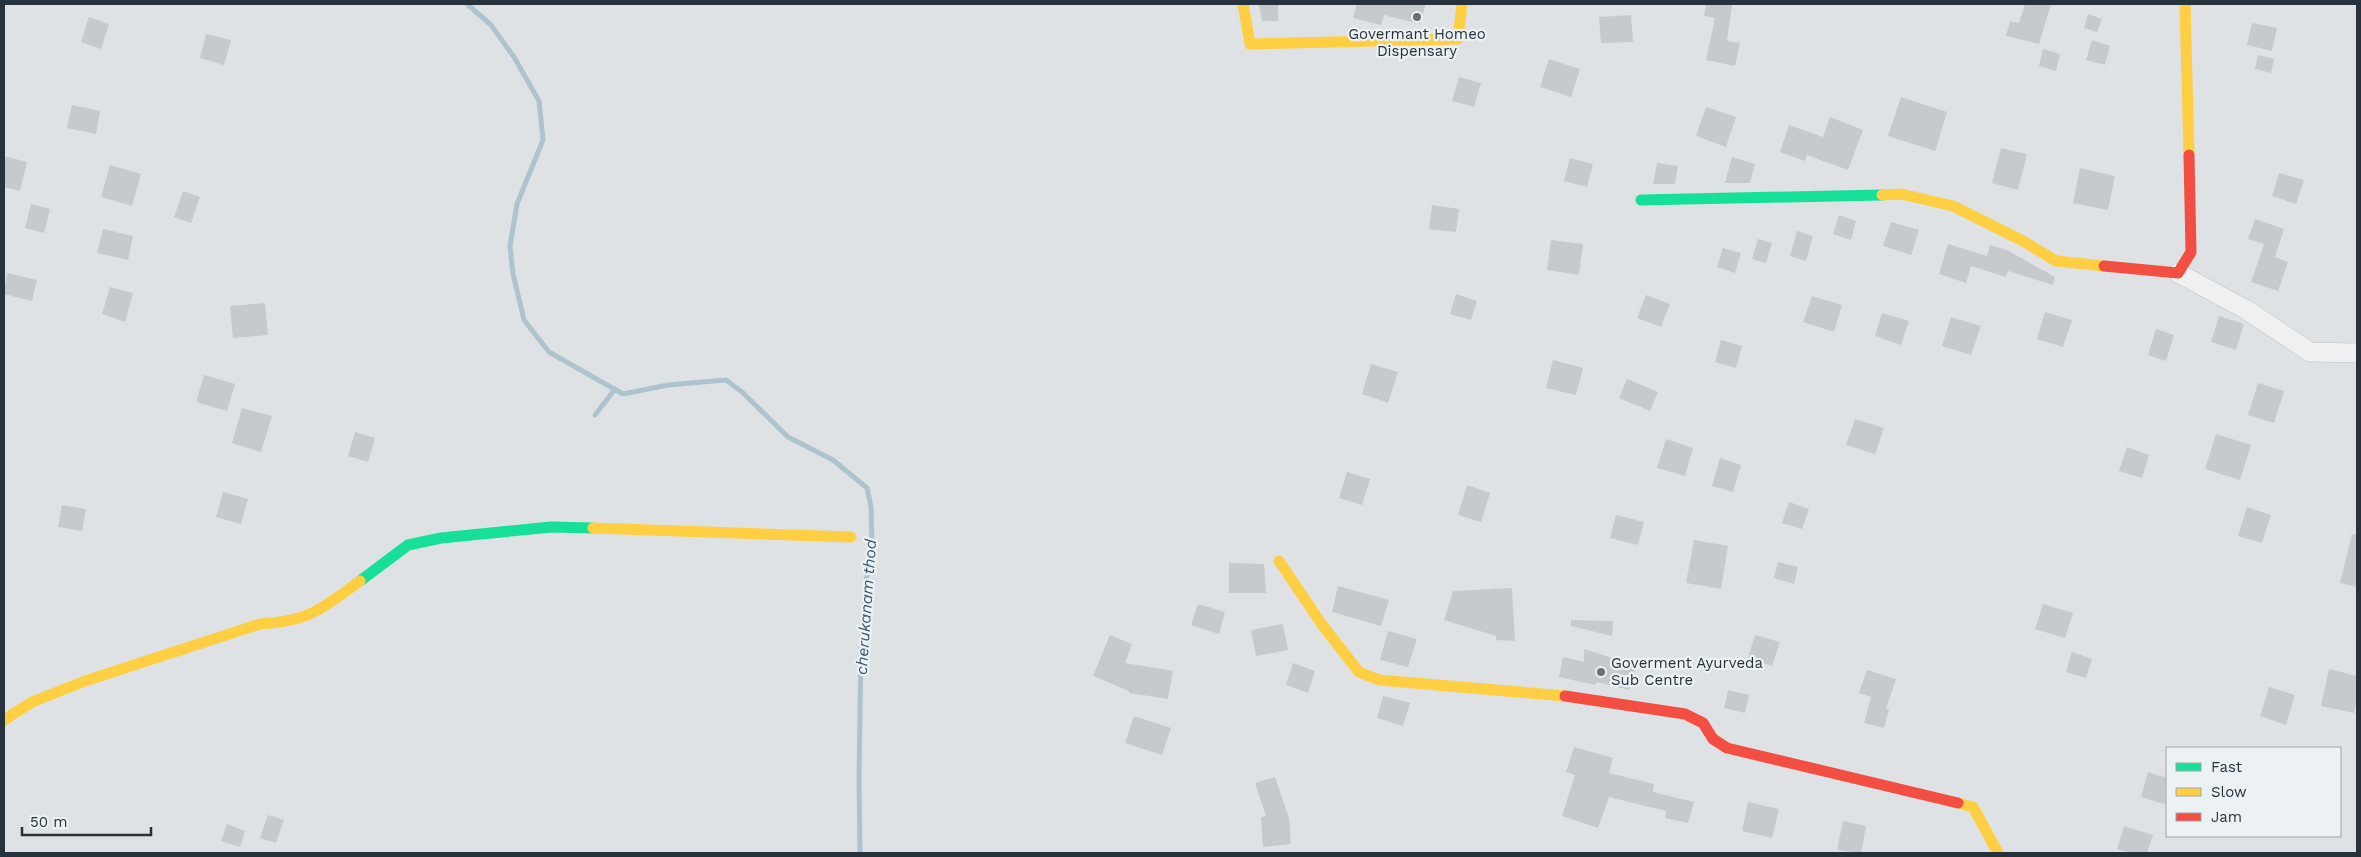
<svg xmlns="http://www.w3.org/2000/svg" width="2361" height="857" viewBox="0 0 2361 857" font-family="'Work Sans',sans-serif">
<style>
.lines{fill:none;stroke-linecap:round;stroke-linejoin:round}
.stream{stroke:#adc4cf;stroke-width:5}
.building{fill:#c7cacc}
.street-casing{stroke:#bdc0c2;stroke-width:20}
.street{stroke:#eef0f1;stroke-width:19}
.fast{stroke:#16e098;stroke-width:11}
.slow{stroke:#ffcf43;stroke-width:11}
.jam{stroke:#f24e42;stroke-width:11}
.poi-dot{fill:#677077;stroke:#ecf1f4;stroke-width:2}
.labels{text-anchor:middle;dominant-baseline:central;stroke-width:4.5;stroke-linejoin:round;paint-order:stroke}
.poi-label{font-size:15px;fill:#27333c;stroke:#ecf1f4}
.water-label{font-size:16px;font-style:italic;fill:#32596f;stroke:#ecf1f4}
</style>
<rect width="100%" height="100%" fill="#dfe2e4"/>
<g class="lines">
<g class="stream">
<polyline points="467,4 491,25 514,57 539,101 543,140 517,204 510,246 513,274 524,320 549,352 623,394 668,385 726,380 742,392 788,437 833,460 867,488 871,507 872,544 867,574 861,647 859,779 860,853"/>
<polyline points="595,415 615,389"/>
</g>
</g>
<g class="building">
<polygon points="1259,4 1278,4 1278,21 1262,21"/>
<polygon points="1357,4 1426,4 1420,24 1384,15 1381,25 1353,18"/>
<polygon points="1706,4 1732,4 1727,41 1740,43 1735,66 1706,60 1715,18 1704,16"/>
<polygon points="2025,4 2051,4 2039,44 2006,36 2010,21 2019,23"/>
<polygon points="2088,14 2102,19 2097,32 2084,28"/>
<polygon points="1631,15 1633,42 1601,43 1599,17"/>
<polygon points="89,17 109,24 101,49 81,42"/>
<polygon points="2252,23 2277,28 2272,51 2247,45"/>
<polygon points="206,34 231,40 224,65 200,58"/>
<polygon points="2092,40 2110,46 2105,65 2086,60"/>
<polygon points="2043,49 2060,54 2056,71 2039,66"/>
<polygon points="2258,55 2274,59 2271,73 2255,69"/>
<polygon points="1549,59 1580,69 1571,97 1540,87"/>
<polygon points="1459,77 1481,83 1474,107 1452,101"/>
<polygon points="1901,97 1947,112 1935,151 1888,136"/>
<polygon points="72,105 100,111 96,134 67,128"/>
<polygon points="1706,107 1736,117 1726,147 1696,136"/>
<polygon points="1830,117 1863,130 1848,170 1807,155 1805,161 1780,152 1789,125 1823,137"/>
<polygon points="2001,148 2027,154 2018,190 1992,183"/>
<polygon points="4,156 27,162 20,191 4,187"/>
<polygon points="1732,157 1755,164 1750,183 1725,183"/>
<polygon points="1570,158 1593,164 1587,187 1564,181"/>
<polygon points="1657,163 1678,166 1675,184 1653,184"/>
<polygon points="110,165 141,174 132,206 101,197"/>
<polygon points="2080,168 2115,176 2108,210 2073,203"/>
<polygon points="2279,173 2304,180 2296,204 2272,196"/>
<polygon points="183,191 200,197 191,223 174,217"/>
<polygon points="31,204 50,209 44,233 25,228"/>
<polygon points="1432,205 1459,209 1456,232 1429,229"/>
<polygon points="1839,215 1856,221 1851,240 1833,234"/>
<polygon points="2255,219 2284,229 2275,257 2288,262 2278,291 2251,282 2264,244 2248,239"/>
<polygon points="1891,222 1919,230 1911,255 1883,246"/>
<polygon points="103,229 133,236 128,260 97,253"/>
<polygon points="1797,231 1813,236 1806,261 1790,256"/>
<polygon points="1758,239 1772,243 1766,263 1752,259"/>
<polygon points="1551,240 1583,244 1579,275 1547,270"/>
<polygon points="1948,244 1987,256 1990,245 2009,251 2055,277 2053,285 2008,271 2006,277 1971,266 1966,283 1939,274"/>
<polygon points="1723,248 1741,253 1735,273 1717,267"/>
<polygon points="7,273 37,280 32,301 4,294"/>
<polygon points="110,287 133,293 125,322 102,314"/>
<polygon points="1456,294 1477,301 1471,320 1450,314"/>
<polygon points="1646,295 1670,304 1661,327 1637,318"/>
<polygon points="1812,296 1842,305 1834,332 1803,322"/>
<polygon points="265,303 268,335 233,338 230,306"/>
<polygon points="2045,312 2072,320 2063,347 2037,339"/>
<polygon points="1882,313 1909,321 1901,345 1875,336"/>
<polygon points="2219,316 2244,324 2236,350 2211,342"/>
<polygon points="1951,317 1981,326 1971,355 1942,346"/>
<polygon points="2156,329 2174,335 2166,361 2148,355"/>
<polygon points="1721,340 1742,346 1736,368 1715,362"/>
<polygon points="1553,360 1583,368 1576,395 1546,388"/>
<polygon points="1371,364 1398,372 1388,403 1362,394"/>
<polygon points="204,375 235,384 227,411 196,402"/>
<polygon points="1627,379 1658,392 1650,411 1619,398"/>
<polygon points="2258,383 2284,391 2274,423 2248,415"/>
<polygon points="242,408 272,416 261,452 232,443"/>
<polygon points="1855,419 1884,428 1875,454 1846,445"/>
<polygon points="355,432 375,438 368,462 348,456"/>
<polygon points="2216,434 2251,445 2240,480 2205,469"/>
<polygon points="1666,439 1693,448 1685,476 1657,468"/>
<polygon points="2127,447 2149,455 2142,478 2119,471"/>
<polygon points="1720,458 1741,465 1733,492 1712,486"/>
<polygon points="1347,472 1370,479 1362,505 1339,498"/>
<polygon points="1467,485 1490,493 1481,522 1458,515"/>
<polygon points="223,492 248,499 241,524 216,517"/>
<polygon points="1789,502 1809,509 1802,529 1782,523"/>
<polygon points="62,505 86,509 82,531 58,527"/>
<polygon points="2247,507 2271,515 2262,543 2238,536"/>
<polygon points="1616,515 1644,522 1638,545 1610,538"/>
<polygon points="2352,534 2357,534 2357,587 2340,583"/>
<polygon points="1694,540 1728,546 1721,589 1686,583"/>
<polygon points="1778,562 1798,567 1794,584 1774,578"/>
<polygon points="1229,563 1264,564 1266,593 1229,593"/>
<polygon points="1338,586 1389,600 1381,626 1332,612"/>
<polygon points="1512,588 1515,641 1496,640 1496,636 1444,620 1453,591"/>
<polygon points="1198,604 1225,612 1219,634 1191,625"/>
<polygon points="2043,604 2073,613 2065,638 2035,629"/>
<polygon points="1571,620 1613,621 1612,636 1571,626"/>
<polygon points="1283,624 1288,650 1256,656 1251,630"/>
<polygon points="1388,631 1417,639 1408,667 1380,660"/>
<polygon points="1110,635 1132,644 1125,663 1173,671 1168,699 1129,693 1129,691 1093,676"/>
<polygon points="1755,635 1780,642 1772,666 1748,658"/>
<polygon points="1584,649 1637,666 1629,690 1597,682 1595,685 1559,677 1563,657 1584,662"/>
<polygon points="2072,652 2092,659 2086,678 2066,672"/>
<polygon points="1293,663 1315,671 1308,693 1286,685"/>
<polygon points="2329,669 2357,676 2357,699 2354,713 2321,706"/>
<polygon points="1867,670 1896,679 1886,709 1889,709 1884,728 1864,723 1871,697 1859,693"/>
<polygon points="2269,687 2295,695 2286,725 2260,716"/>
<polygon points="1728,690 1749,695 1745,713 1724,708"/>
<polygon points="1383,696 1410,703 1403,726 1377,718"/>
<polygon points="1134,716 1171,728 1162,755 1125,743"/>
<polygon points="1574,747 1613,758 1609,773 1654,784 1653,792 1694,802 1688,823 1665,818 1666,811 1609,797 1598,828 1562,816 1575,775 1566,772"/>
<polygon points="2148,772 2167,778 2167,805 2141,797"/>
<polygon points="1275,777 1289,818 1291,844 1263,847 1261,817 1266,816 1255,783"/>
<polygon points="1748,802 1779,809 1772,838 1742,831"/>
<polygon points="268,815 284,820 276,843 260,838"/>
<polygon points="1843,821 1866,826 1861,853 1837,850"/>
<polygon points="227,824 245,831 240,847 221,841"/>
<polygon points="2124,826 2153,835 2147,853 2131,853 2117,849"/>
</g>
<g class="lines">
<g class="street-casing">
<polyline id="street" points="2178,273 2245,309 2310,352 2357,353"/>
</g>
<use href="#street" class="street"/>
<g class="fast">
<polyline points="1641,200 1882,195"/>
<polyline points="360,581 408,545 441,538 551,527 593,528"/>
</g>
<g class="slow">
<polyline points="1243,4 1250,44 1458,39 1462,4"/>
<polyline points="2185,4 2189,155"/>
<polyline points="1882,195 1901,194 1953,206 2023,241 2056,261 2104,266"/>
<polyline points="593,528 851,537"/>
<polyline points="1279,561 1323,626 1359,672 1379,680 1565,696"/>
<path d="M4,720L32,702L85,681L260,624C310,621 321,609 360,581"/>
<polyline points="1958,803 1973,807 1998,853"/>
</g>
<g class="jam">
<polyline points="2104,266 2178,273 2191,252 2189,155"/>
<polyline points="1565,696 1685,714 1703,723 1713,739 1727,748 1958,803"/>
</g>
</g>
<g class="poi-dot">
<circle cx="1417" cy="17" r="5"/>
<circle cx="1601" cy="672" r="5"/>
</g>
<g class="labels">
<g class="poi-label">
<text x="1417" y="34">Govermant Homeo<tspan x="1417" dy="17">Dispensary</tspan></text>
<text x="1611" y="663" text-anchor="start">Goverment Ayurveda<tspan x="1611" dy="17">Sub Centre</tspan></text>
</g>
<g class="water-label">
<text transform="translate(866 607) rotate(-86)">cherukanam thod</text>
</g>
</g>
<rect width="2361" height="857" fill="none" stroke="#27333c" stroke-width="10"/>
<rect x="2166" y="747" width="175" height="90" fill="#ecf1f4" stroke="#9da5aa"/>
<rect x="2176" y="763" width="25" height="8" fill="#16e098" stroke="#9da5aa"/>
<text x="2211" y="772" font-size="15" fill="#27333c">Fast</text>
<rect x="2176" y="788" width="25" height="8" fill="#ffcf43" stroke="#9da5aa"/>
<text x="2211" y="797" font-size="15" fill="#27333c">Slow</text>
<rect x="2176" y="813" width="25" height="8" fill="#f24e42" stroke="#9da5aa"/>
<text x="2211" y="822" font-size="15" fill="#27333c">Jam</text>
<path d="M22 827v8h129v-8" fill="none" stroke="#27333c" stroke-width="2.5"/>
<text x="30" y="827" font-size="15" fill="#27333c" stroke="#ecf1f4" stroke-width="4" paint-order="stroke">50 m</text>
</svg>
